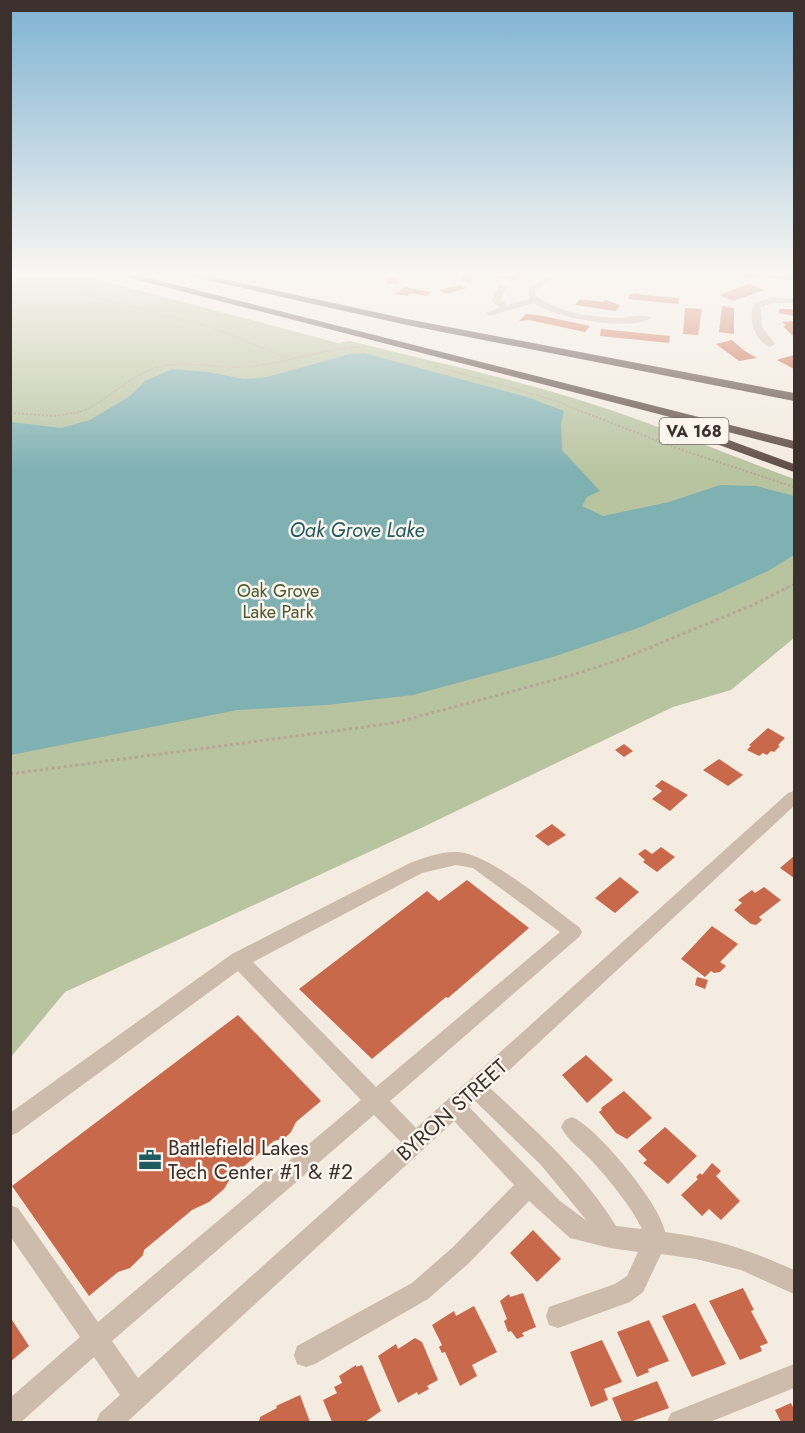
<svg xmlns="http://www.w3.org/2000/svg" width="805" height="1433" viewBox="0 0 805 1433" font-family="Jost,sans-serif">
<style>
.green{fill:#b8c4a0}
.water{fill:#7fb0b2}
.building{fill:#c8694b}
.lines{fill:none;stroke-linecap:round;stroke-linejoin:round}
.path-far2{stroke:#b9a596;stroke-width:1.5;stroke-dasharray:1.5 1.5;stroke-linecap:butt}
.path-far1{stroke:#b9a596;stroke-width:2;stroke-dasharray:2 2;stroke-linecap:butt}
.path{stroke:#b9a596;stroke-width:3;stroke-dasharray:3 3;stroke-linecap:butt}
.minor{fill:#cdbbac;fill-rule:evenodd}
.highway{fill:#5c4a42;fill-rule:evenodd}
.labels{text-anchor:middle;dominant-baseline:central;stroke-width:5;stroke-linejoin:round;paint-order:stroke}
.shield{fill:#fbf5ee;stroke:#756b66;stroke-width:1.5}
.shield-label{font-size:16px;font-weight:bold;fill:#3b302b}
.park-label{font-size:18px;fill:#4a5a2e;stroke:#fbf5ee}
.water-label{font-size:20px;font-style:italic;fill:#1f5a5e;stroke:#fbf5ee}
.near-street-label{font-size:21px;fill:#3b302b;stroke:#fbf5ee}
.near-poi-label{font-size:21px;fill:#3b302b;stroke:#fbf5ee;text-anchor:start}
</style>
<rect width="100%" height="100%" fill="#f4ebe1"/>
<path class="green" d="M11,272H69L338,343L350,341C430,361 511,378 589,403C659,425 726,454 794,479V638L731,690L673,707L421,828L65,992L11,1057Z"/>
<polygon class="water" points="364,353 527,397 564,411 561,424 562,450 600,491 587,497 582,506 603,516 669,502 720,485 756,486 794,496 794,555 770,570 718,594 638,628 553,657 413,695 327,705 237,710 11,755 11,422 61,428 90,420 130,396 145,381 172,369 208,372 244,379 267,377 350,354"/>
<g class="building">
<polygon points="357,272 375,272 378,273 371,277 353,275"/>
<polygon points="463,272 474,273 471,282 460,281"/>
<polygon points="529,272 514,281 501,278 509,273"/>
<polygon points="725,272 752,272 758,274 758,278 725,275"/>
<polygon points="766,272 794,272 794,281 768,278"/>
<polygon points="395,275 400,283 388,284 386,276"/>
<polygon points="749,284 765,290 733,301 719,295"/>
<polygon points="461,285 467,288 446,294 439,290"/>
<polygon points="405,287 416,289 431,292 426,296 411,293 407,296 395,294"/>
<polygon points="638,293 643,295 679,298 678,304 628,299 630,294"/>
<polygon points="580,299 603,302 606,300 620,305 616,311 575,305"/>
<polygon points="722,306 734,308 734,334 719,332"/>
<polygon points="685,308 702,309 698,335 683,334"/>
<polygon points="779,309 794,309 794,316 779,313"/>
<polygon points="526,314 543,316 590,326 585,332 529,320 519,321"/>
<polygon points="793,321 794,323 794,337 783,326 786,325 782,322"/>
<polygon points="601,329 670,336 669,343 600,336"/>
<polygon points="732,340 745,351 757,358 739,361 716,344"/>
<polygon points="794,355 794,369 777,360 780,359"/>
<polygon points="768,728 785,738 778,745 780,746 774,752 771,751 767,755 763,753 759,756 747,750 751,746 749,745"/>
<polygon points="624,744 633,751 624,757 615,750"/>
<polygon points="719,759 743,775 728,786 703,770"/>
<polygon points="662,780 688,795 670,811 652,799 662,791 655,786"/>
<polygon points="552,824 566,835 548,846 535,836"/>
<polygon points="661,847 675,857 657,872 643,862 645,860 638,854 645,849 652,854"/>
<polygon points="794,856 794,878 780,868"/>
<polygon points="620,877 639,892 615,913 595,898"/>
<polygon points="467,880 529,928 448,998 446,997 372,1059 299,989 427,891 439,901"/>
<polygon points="764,887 781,900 759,917 762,920 756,925 751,924 734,910 742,903 738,900 752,890 755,893"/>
<polygon points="712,926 738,944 720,962 726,966 720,972 714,973 711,971 705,977 681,959"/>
<polygon points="697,977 708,980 705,989 695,985"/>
<polygon points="238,1015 321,1101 296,1122 291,1132 285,1138 274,1141 231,1177 224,1189 209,1202 192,1210 144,1250 143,1255 130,1268 118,1272 89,1296 12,1186"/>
<polygon points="586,1055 613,1080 587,1103 562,1075"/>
<polygon points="624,1091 652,1118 627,1139 616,1133 599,1112 602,1110 601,1108"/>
<polygon points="665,1127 697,1156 668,1184 643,1163 647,1160 638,1151"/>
<polygon points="712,1163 721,1171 716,1176 740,1201 721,1220 709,1209 702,1216 681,1195 698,1179 696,1177 700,1173 702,1175"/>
<polygon points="533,1230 561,1259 537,1282 510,1253"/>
<polygon points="743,1288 754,1310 751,1311 768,1343 760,1346 762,1351 740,1360 709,1301"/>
<polygon points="523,1293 536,1327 522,1333 524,1336 517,1339 511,1331 508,1332 504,1321 507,1319 500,1301 509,1294 510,1297"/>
<polygon points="695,1303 726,1364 692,1377 662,1316"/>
<polygon points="474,1306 497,1352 472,1365 477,1376 460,1386 445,1352 442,1353 439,1347 442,1345 432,1325 454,1311 456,1316"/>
<polygon points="10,1317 29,1346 10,1362"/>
<polygon points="649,1320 669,1361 648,1369 649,1372 637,1377 617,1332"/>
<polygon points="415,1338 422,1342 438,1380 427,1386 429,1389 418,1395 417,1392 398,1403 378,1356 396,1344 398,1349"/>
<polygon points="602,1340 622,1382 604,1389 608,1400 591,1407 570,1352"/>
<polygon points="356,1365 356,1367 362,1365 381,1411 365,1422 332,1422 323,1400 337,1393 334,1387 342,1383 339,1376"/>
<polygon points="657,1381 669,1408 630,1422 622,1422 612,1398"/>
<polygon points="300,1395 310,1422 259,1422 260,1417 277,1408 276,1406"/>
<polygon points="791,1403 794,1409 794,1422 781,1422 775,1410"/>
</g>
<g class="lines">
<g class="path-far2">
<polyline points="10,281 36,278 59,280 91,296 214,328 285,357"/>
<polyline points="435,366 557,401 584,413"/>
<path d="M77,413C105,404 124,379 152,369C182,358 212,369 243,367C285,365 323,347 365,347"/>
</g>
<g class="path-far1">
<polyline points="581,411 676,448 794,487"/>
<polyline points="10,413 56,416 82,411"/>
<polyline points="785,589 794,584"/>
</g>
<polyline class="path" points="10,774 394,723 569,676 622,659 755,604 788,587"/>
<g class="minor">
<polygon points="420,272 429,272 434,278 427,280"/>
<path d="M552,272H562L536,290V296C559,313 591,317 619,318C629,318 644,313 651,318C630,332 554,318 534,303L490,316L486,313L499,308L492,300L500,284L507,286L501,299L507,305L529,299V287Z"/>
<path d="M774,297L794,299V303H774L761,307L762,327L775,344L770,347C754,340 748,319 754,303Z"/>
<path d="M794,791V806L490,1088C536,1131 583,1172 616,1226L642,1229C631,1206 610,1181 592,1161C582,1150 568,1141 561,1127L565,1120L572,1117C597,1127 661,1205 665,1232C715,1238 749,1250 794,1270V1294L741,1270L696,1259L661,1254L643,1292L630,1302L558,1328L549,1325L546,1316L549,1307L615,1284L627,1276L638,1252L610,1248L570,1238L529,1201L469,1263L428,1299L315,1364L306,1367L297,1364L294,1355L297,1346L412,1283L453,1247L514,1185L454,1121L127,1422H96L100,1413L120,1395L94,1357L21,1422H10V1398L80,1337L10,1236V1205L18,1208L98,1322L361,1100L238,971L17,1133L10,1136V1113L232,954L410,863C424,858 439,852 454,852C487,850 551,907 579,927L582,932L579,937L390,1101L416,1128L788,793ZM456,865L473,868L560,932L376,1087L253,962L422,873ZM475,1101L541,1165L587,1221L560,1201L469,1107ZM374,1115L401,1142L138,1378L112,1341Z"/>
<polygon points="794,1364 794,1388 710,1422 667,1422 671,1413"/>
</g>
<g class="highway">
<polygon points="107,272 125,272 794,441 794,449"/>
<polygon points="171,272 191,272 407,319 794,393 794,401 407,325"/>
<polygon points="683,423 794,464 794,472 678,430 677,427 678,424"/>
</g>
</g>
<linearGradient id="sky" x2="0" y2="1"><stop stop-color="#7eb2d2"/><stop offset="0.58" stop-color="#faf6f2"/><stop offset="1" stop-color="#faf6f2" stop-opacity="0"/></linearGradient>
<rect width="805" height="473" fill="url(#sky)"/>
<defs>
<g id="office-bare" transform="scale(1.8)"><path d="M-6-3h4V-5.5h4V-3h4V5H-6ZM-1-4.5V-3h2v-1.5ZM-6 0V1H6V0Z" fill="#1f5a5e" stroke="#fbf5ee" stroke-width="2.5" paint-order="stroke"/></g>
</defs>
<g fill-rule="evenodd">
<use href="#office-bare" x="150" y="1160"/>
</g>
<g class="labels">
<rect class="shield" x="659.5" y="418" width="69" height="26" rx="4.5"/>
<g class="shield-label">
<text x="694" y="431">VA 168</text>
</g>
<g class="park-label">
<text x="278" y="591">Oak Grove<tspan x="278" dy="21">Lake Park</tspan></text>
</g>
<g class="water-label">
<text x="357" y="530">Oak Grove Lake</text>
</g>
<g class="near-street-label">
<text transform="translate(452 1110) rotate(-42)">BYRON STREET</text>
</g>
<g class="near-poi-label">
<text x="168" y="1148">Battlefield Lakes<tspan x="168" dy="24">Tech Center #1 &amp; #2</tspan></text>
</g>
</g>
<rect width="805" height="1433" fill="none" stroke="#3b302b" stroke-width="24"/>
</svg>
